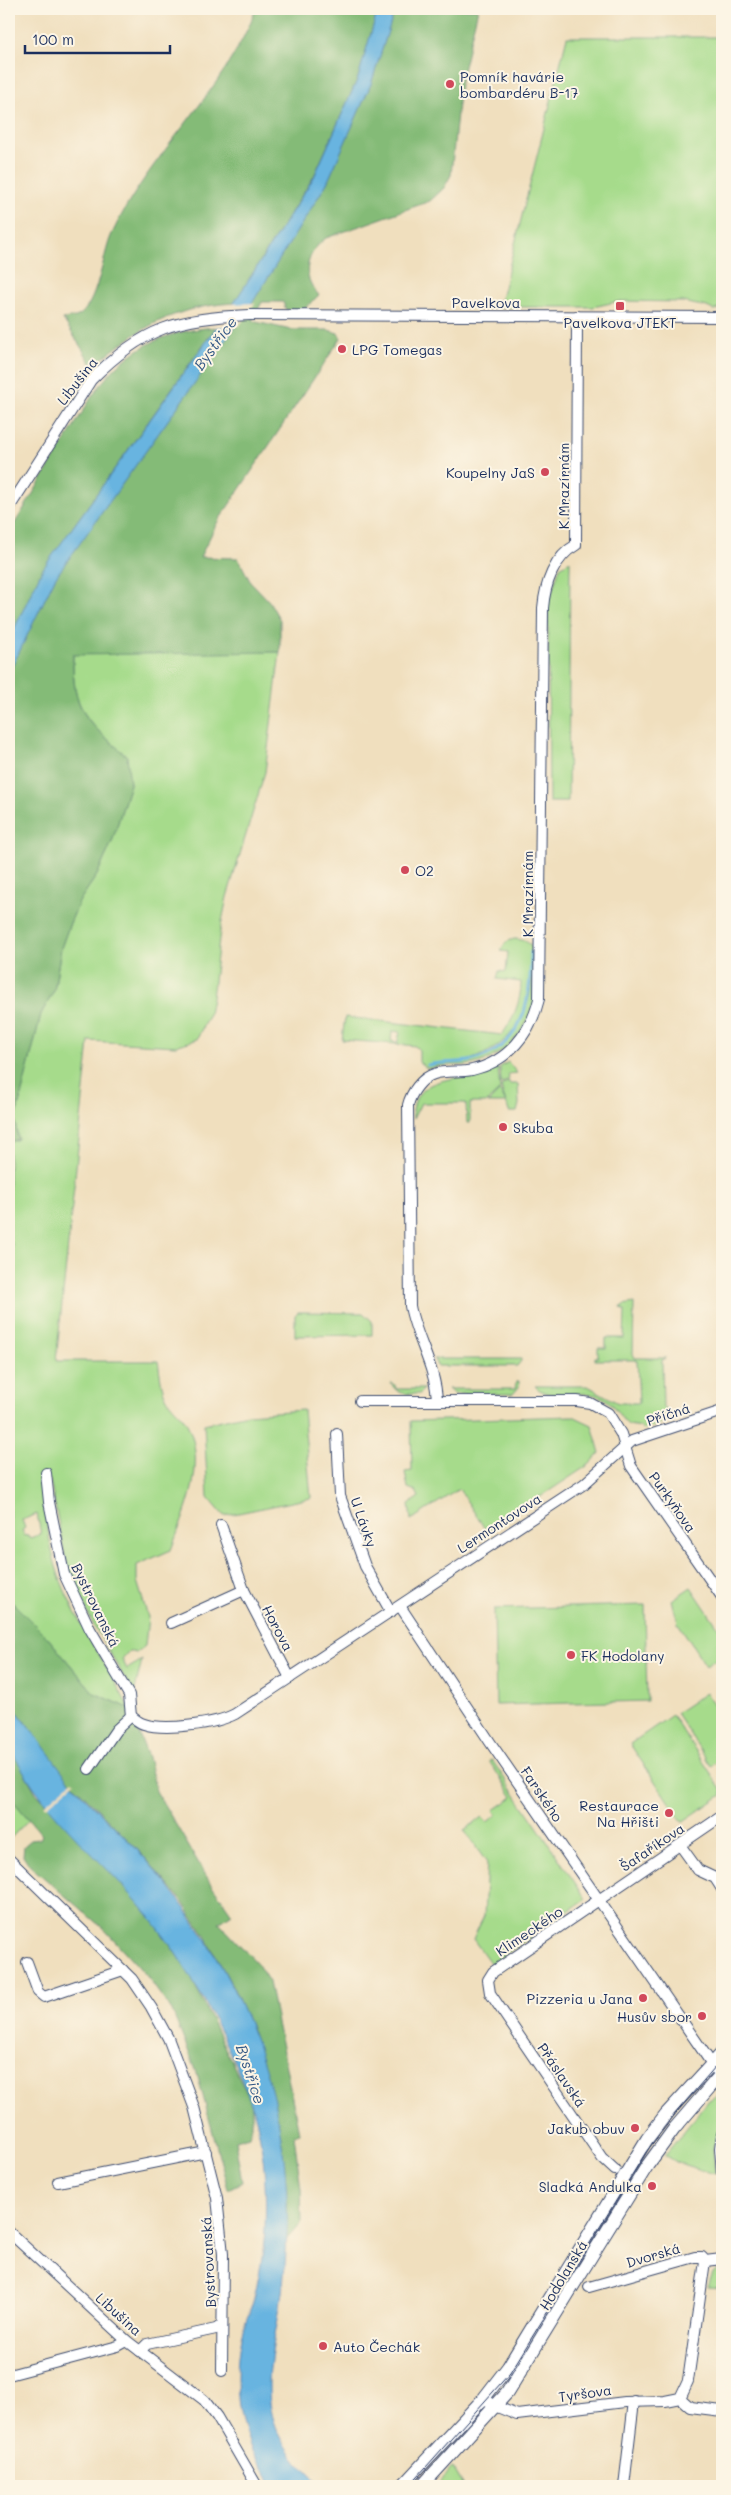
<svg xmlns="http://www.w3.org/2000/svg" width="731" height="2495" viewBox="0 0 731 2495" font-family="Mali,sans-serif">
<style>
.green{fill:#a6db8b;stroke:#608574;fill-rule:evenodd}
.forest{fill:#84bb77;stroke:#50756a}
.water{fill:#67b4e0;stroke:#41729f}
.pier{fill:#f0dfbe}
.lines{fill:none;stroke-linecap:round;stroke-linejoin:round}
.stream{stroke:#67b4e0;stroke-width:3}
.minor-casing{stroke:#3b496c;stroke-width:12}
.major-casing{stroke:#3b496c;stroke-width:14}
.minor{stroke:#fff;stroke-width:10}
.major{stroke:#fff;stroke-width:12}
.tram{stroke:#1b2f5e;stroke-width:1}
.poi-dot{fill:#d1495b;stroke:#fcf5e5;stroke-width:2}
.labels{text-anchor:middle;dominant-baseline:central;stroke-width:4;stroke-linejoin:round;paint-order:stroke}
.poi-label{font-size:14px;fill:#1b2f5e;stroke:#fcf5e5;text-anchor:start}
.street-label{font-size:14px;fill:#1b2f5e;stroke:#fcf5e5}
.water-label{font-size:15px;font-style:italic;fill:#325785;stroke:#fcf5e5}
</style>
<rect width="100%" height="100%" fill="#fcf5e5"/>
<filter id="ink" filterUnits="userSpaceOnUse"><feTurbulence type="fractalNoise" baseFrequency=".02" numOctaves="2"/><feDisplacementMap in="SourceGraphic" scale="10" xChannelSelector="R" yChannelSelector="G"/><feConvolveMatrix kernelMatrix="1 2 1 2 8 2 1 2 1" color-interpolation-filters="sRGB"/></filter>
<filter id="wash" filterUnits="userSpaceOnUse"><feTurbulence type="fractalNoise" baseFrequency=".0096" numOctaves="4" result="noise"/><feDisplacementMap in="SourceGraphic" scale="20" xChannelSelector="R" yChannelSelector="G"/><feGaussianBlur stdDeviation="1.12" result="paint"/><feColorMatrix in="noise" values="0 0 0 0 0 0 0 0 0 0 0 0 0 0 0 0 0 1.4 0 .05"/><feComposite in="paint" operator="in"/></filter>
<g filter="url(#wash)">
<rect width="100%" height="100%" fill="#f0dfbe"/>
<g class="green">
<polygon points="567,37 722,37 722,311 716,308 715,311 707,307 683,302 620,301 593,307 499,307"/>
<polygon points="570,561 568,802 549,802 548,604 560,567"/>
<path d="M239,651L280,652L265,772L227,897L220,931L212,998L209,1014L197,1039L176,1046L89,1041L56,1361H158C160,1372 161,1389 167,1399C173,1409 183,1415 188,1426C207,1466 185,1512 171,1550L137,1565V1581L148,1617L145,1646L136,1653L129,1651L122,1659L127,1669L142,1660L134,1694L92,1622L68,1571L50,1480L42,1482C45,1513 49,1547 59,1576C76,1623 107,1664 129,1708L94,1693L47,1637L9,1599V1248L13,1244L9,1245V1145L10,1142L18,1139L15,1121L41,1014L54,991L61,948L70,923L80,900L97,875L112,842L130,784L126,756C86,720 72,711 73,654ZM37,1514L41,1534L30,1538L28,1535L25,1536L22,1530L25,1528L22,1520Z"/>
<path d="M515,939C532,940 535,949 535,965C535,973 536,983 536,992C533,1024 507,1057 474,1064C459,1067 442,1063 428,1069L419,1062V1050L415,1046L397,1044L400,1032L392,1031L391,1041L396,1042V1044L342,1040L345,1017L502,1035C513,1018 521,1003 521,982L497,979L499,971L506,972L508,952L501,951C503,944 508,940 515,939ZM531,977L532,981C528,1015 508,1059 467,1061C510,1046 527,1022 531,977Z"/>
<polygon points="508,1062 517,1073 508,1074 509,1079 501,1084 500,1067"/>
<path d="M498,1068L500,1090L486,1103H470V1123H467L466,1103H421L413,1119C410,1068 469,1084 498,1068Z"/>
<path d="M509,1081V1084H518L519,1104L517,1112H509C507,1103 502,1095 501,1086Z"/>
<polygon points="500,1091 506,1103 488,1103"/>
<path d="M634,1303L633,1354L635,1358H666L662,1360L663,1408L668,1409C668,1424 654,1426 642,1430L641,1427L628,1425C617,1415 614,1401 598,1396C579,1389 549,1402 535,1386H588L618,1403H639L637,1360H595V1357H598V1348H606V1338H624L625,1311L621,1308L623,1305Z"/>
<polygon points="298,1312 363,1313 372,1321 372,1335 295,1336 295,1315"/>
<polygon points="434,1359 521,1359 521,1361 517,1366 437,1366"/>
<polygon points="519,1381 519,1387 513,1394 454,1394 448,1389 515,1389 516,1382"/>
<path d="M391,1383L395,1385L396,1389H424L419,1394C406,1394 397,1395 391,1383Z"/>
<polygon points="303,1410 311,1498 224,1516 208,1497 204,1424 248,1414"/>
<polygon points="573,1416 592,1425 600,1453 590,1464 487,1532 459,1489 411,1520 409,1504 419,1497 416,1491 408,1488 405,1472 412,1471 411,1421"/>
<polygon points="691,1587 722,1633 722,1655 706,1666 678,1623 672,1600"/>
<polygon points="645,1605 647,1701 496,1705 494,1609"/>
<polygon points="706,1693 722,1717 722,1758 711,1766 676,1713"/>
<polygon points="672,1715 722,1790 722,1795 682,1822 630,1744"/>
<polygon points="492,1760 586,1899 491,1964 473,1939 484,1916 487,1863 464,1830 483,1817 487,1822 497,1815 494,1810 513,1797 489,1761"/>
<polygon points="9,1796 29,1819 9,1840"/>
<polygon points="722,2093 722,2120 713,2148 715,2174 678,2163 665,2155 709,2100"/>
<polygon points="722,2267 722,2288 707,2287 712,2273"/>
<polygon points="453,2468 464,2486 436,2486"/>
</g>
<g class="forest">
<path d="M256,9H378L358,78L314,176L234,303C173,307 139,328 93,366L63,319C68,318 74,318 78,316C97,306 103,255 111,236C148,154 224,94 256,9Z"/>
<path d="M395,9H478L460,83L451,175L444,188L430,201L326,238C306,253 300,276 319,295L304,309L286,310L283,302H262L252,321L291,330H328L338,333L341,338L217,523L200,557L238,558L250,581L269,601L280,620V652L73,655C72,711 86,721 127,756L130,784L112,842L97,875L80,900L70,923L61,948L54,991L41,1014L15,1121L18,1139L10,1142L9,1145V673L55,578L254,300L327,183L371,84Z"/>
<path d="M216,327L42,570L9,640V533L91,398C122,351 160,331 216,327Z"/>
<polygon points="9,1599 47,1637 94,1693 129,1708 148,1757 156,1791 211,1884 232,1914 219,1923 257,1963 269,1982 299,2133 294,2135 301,2189 302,2222 286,2240 287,2201 281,2138 261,2057 252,2030 233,1987 204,1934 181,1900 142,1854 65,1776 9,1700"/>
<polygon points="9,1745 36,1793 135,1898 159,1929 189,1973 252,2104 252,2126 249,2136 235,2140 242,2182 228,2189 196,2070 172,2011 146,1975 106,1931 28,1864 23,1856 24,1846 31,1840 40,1839 42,1835 9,1796"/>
</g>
<g class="water">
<polygon points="378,9 395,9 371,84 327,183 254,300 55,578 9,673 9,640 42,570 234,303 314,177 358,78"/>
<path d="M9,1700C16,1711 25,1721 33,1732C44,1746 54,1761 65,1775C88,1804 118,1828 143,1856C213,1935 265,2032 281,2137C289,2186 289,2236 283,2285C272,2372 244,2418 322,2486H275C239,2446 231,2388 241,2337C243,2327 248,2317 251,2307C256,2294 258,2279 261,2264C269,2219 267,2147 251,2103C230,2046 194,1976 158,1928C117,1871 56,1828 21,1767C17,1760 10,1751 9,1744C6,1730 9,1714 9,1700Z"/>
</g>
<g class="pier">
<polygon points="255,303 239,326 213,327 230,304"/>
<polygon points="73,1780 75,1782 46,1807 44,1805"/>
</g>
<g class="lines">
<path class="stream" d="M428,1065C443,1061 459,1064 474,1060C526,1045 531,997 531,952"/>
</g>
</g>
<g filter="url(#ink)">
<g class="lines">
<g class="minor-casing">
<g id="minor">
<path d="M9,508L91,380C143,327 178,318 250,315L722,317"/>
<polyline points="360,1401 577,1401 590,1403 608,1413 621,1434 631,1466 722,1597"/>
<path d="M437,1401C436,1367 416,1339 410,1306L408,1105C411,1093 421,1078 434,1074C446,1070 460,1073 472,1070C508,1062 531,1033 539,999L543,608C545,584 554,557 576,545L577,316"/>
<polyline points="337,1434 340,1496 365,1566 391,1612"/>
<polyline points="46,1473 49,1502 64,1574 90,1629 129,1695 131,1716"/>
<polyline points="221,1525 244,1590 290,1678"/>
<polyline points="400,1606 490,1742 716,2070"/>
<polyline points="171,1623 244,1590"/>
<path d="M131,1716C135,1719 139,1723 144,1724C165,1731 216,1724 235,1714L584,1484L632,1441L722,1411"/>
<polyline points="89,1769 116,1730 131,1716"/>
<polyline points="680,1845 698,1870 715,1878 722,1889"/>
<polyline points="9,1859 132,1979 151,2007 168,2038 194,2107 217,2198 223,2254 222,2371"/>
<polyline points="27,1962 38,1992 44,1997 123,1970"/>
<polyline points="722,2134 720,2148 722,2172"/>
<polyline points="615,2170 602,2158 490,1993 488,1980 493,1972 722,1816"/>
<polyline points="58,2182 206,2152"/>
<polyline points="9,2232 127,2341 204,2400 217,2417 257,2486"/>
<polyline points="589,2287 695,2257 702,2257 705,2261 722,2259"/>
<polyline points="140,2351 147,2344 216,2329 222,2325"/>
<polyline points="9,2375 118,2346 127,2341"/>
<polyline points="484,2398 495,2406 517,2415 625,2402 665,2401 680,2398 688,2381 705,2261"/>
<polyline points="680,2398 690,2407 722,2411"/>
<polyline points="624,2486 634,2401"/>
</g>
</g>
<g class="major-casing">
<g id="major">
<polyline points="402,2486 484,2398 508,2367 647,2139 666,2114 722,2053"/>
<polyline points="422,2486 507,2393 647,2166 674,2129 722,2073"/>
</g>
</g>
<use href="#minor" class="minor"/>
<use href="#major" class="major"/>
<polyline class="tram" points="409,2486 510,2373 646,2152 680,2108 722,2059"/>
</g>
</g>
<g class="poi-dot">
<circle cx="450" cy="84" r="5"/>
<rect x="615" y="301" width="10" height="10" rx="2.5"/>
<circle cx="342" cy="349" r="5"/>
<circle cx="545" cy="472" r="5"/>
<circle cx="405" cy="870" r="5"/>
<circle cx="503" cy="1127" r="5"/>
<circle cx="571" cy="1655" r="5"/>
<circle cx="669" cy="1813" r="5"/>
<circle cx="643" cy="1998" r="5"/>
<circle cx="702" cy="2016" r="5"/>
<circle cx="635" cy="2128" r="5"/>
<circle cx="652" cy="2186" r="5"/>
<circle cx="323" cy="2346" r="5"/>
</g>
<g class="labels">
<g class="poi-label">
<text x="460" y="76">Pomník havárie<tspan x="460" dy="16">bombardéru B-17</tspan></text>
<text x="620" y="322" text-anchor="middle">Pavelkova JTEKT</text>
<text x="352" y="349">LPG Tomegas</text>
<text x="535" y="472" text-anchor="end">Koupelny JaS</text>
<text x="415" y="870">O2</text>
<text x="513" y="1127">Skuba</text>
<text x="581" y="1655">FK Hodolany</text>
<text x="659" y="1805" text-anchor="end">Restaurace<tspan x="659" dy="16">Na Hřišti</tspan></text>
<text x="633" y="1998" text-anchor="end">Pizzeria u Jana</text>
<text x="692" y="2016" text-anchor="end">Husův sbor</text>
<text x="625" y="2128" text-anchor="end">Jakub obuv</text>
<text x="642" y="2186" text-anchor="end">Sladká Andulka</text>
<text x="333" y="2346">Auto Čechák</text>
</g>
<g class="street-label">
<text x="486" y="302">Pavelkova</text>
<text transform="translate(77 381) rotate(-52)">Libušina</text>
<text transform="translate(563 486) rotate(-90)">K Mrazírnám</text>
<text transform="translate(527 894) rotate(-90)">K Mrazírnám</text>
<text transform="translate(668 1414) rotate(-18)">Příčná</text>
<text transform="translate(673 1502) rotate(55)">Purkyňova</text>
<text transform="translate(364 1522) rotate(71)">U Lávky</text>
<text transform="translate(499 1523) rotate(-33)">Lermontovova</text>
<text transform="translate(96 1605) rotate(64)">Bystrovanská</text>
<text transform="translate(278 1628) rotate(62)">Horova</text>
<text transform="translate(542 1794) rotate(56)">Farského</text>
<text transform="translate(652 1847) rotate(-34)">Šafaříkova</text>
<text transform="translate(529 1931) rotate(-34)">Klimeckého</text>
<text transform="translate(562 2075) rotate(56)">Přáslavská</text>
<text transform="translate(653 2255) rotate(-16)">Dvorská</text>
<text transform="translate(208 2262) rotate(-93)">Bystrovanská</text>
<text transform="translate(563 2275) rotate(-59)">Hodolanská</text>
<text transform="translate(119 2314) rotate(42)">Libušina</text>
<text transform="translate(585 2393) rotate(-8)">Tyršova</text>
</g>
<g class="water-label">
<text transform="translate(215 343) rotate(-54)">Bystřice</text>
<text transform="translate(251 2074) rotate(72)">Bystřice</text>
</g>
</g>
<rect width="731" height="2495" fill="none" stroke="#fcf5e5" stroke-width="30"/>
<path d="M25 45v8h145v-8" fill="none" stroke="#1b2f5e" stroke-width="2.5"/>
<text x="32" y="45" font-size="15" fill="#1b2f5e" stroke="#fcf5e5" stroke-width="4" paint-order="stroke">100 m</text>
</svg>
